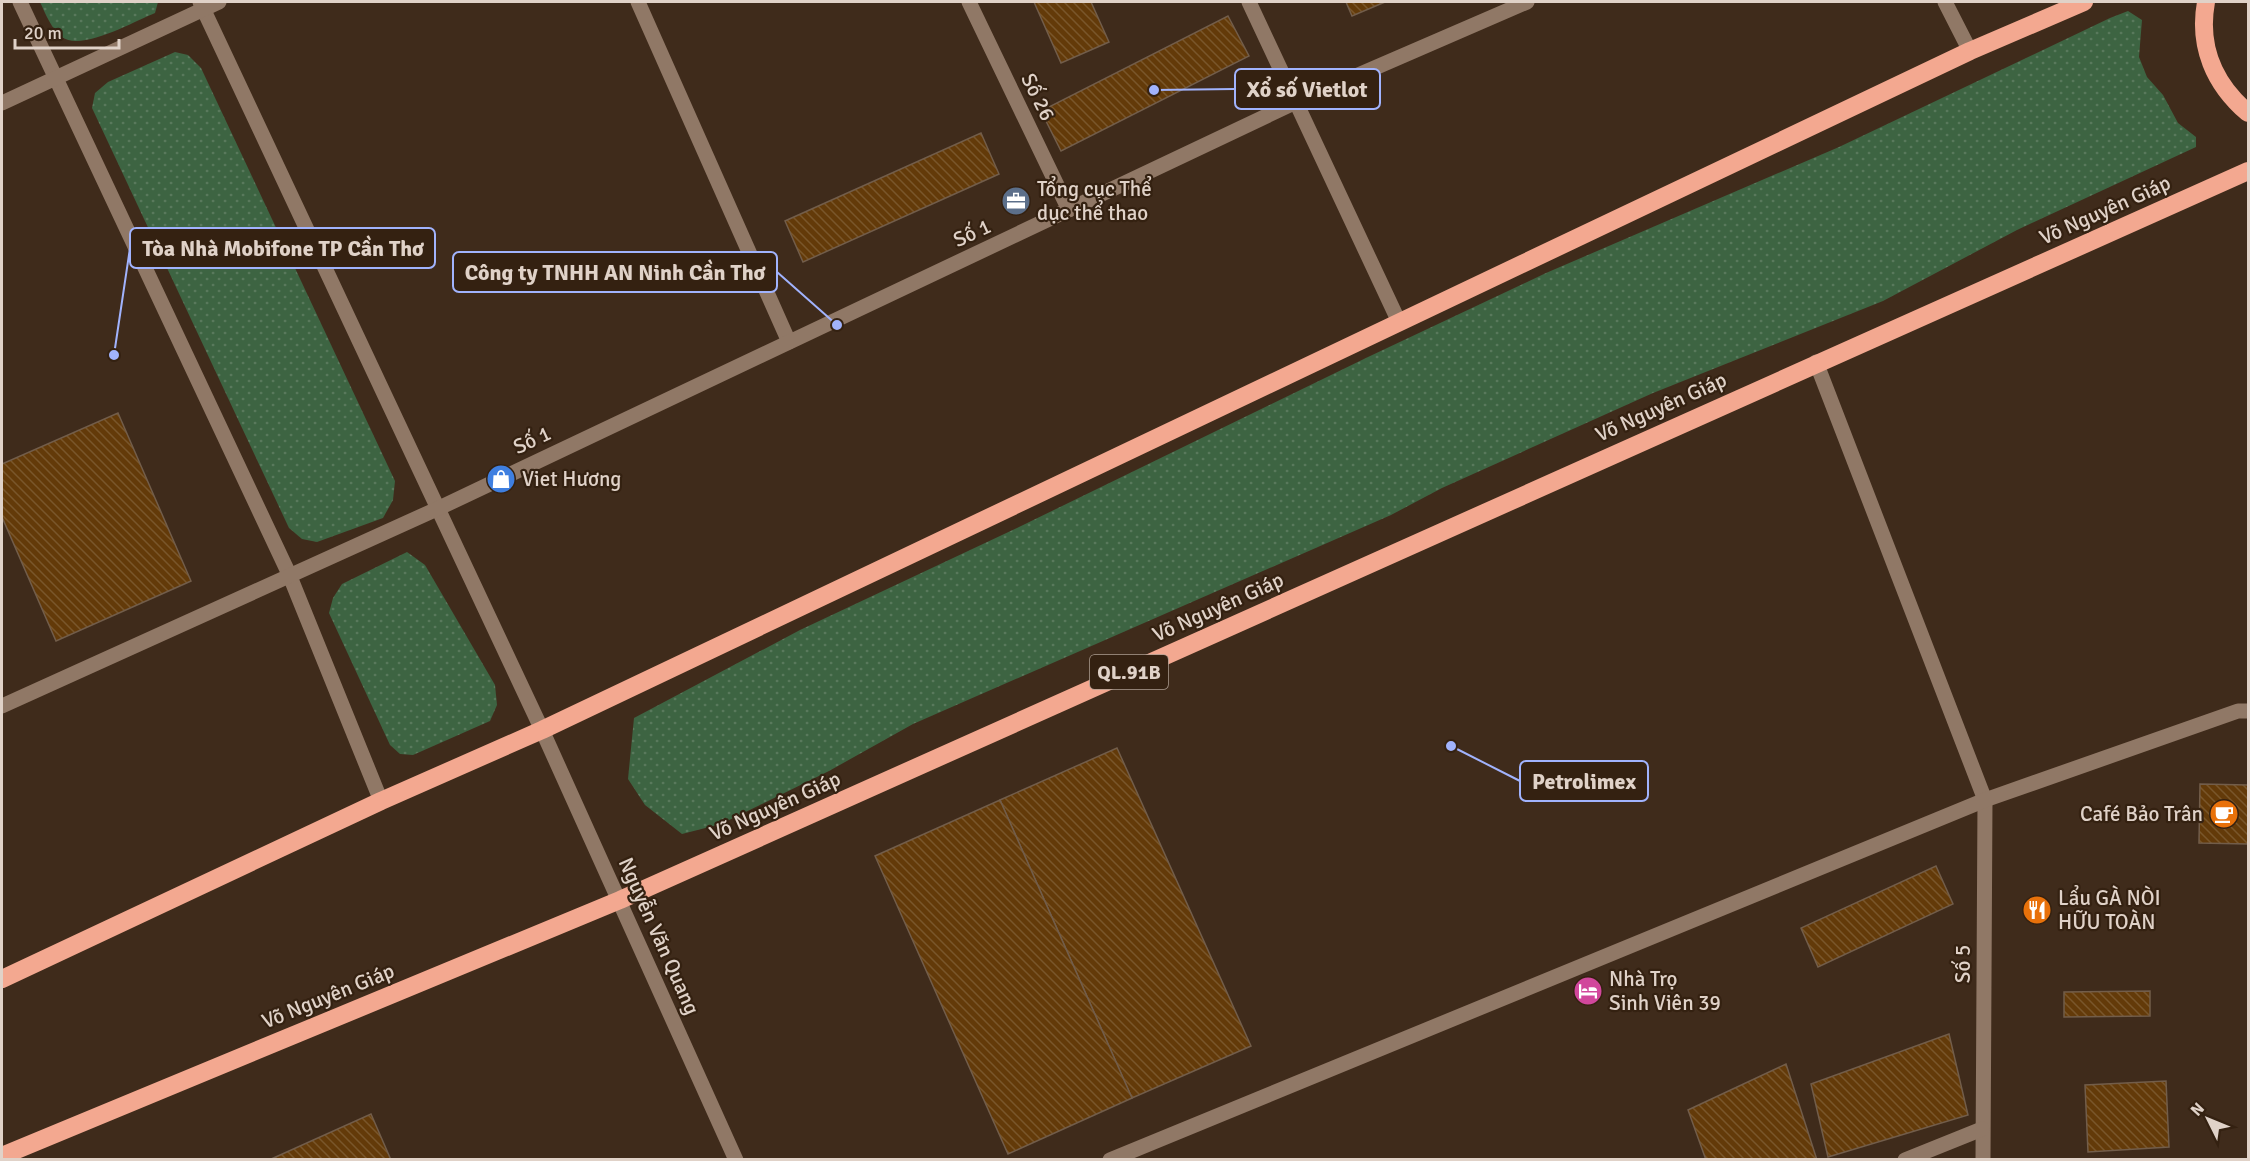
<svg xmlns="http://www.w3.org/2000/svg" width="2250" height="1161" viewBox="0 0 2250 1161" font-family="Signika,sans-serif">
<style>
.grass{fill:url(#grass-dots)}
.building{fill:url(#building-back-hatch);stroke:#725d4a;stroke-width:1.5}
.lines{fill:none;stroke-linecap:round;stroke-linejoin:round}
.minor{stroke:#907866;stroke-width:15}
.highway{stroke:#f3a890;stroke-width:18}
.labels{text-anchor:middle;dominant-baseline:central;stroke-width:4.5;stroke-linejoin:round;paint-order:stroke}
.shield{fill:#342111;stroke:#ac9d91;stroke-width:1.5}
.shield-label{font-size:20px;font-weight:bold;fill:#e0d2c8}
.street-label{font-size:21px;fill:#e0d2c8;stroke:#342111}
.poi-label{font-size:21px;fill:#e0d2c8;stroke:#342111;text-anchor:start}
.leader{fill:none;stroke:#a1b3fd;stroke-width:2}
.callout-dot{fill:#a1b3fd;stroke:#342111;stroke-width:2}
.callout{fill:#342111;stroke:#a1b3fd;stroke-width:2}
.callout-label{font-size:22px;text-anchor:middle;font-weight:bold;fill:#e0d2c8}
</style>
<defs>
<pattern id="grass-dots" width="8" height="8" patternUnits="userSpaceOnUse" patternTransform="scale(1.5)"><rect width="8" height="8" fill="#3d6442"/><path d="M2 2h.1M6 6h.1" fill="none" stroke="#59795c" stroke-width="1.8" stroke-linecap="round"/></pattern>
<pattern id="building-back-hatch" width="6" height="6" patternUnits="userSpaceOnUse" patternTransform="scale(1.5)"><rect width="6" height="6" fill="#633a09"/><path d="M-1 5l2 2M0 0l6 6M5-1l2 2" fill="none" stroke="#79562b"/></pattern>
</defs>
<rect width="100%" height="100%" fill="#3f2b1b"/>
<g class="grass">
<path d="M40,2H158L155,13C135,21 81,52 62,37C51,28 46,15 40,2Z"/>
<polygon points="2128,11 2142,20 2139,57 2147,77 2163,95 2178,123 2196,137 2196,147 2017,230 1883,301 1653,393 1442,488 1391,515 913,724 829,771 721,824 682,834 645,805 628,779 634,718 800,630 1019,527 1368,357 1546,273 1839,147 2110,18"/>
<polygon points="175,52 188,55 201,68 395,481 393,500 383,518 317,542 302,539 289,528 92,108 95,93 108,82"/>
<polygon points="407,552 425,565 495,685 497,705 490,721 413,755 400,754 390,745 329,613 333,598 342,584"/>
</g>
<g class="building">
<polygon points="1034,2 1091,2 1109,42 1061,63"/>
<polygon points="1346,2 1385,2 1352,16"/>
<polygon points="1228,16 1249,56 1061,151 1041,111"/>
<polygon points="981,133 999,174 803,262 785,221"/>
<polygon points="118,413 191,581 56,641 2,517 2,464"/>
<polygon points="1117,748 1251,1046 1132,1098 1000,800"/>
<polygon points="2200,784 2248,785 2248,844 2199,843"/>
<polygon points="1000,800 1132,1098 1008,1154 875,856"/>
<polygon points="1936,866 1953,904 1818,967 1801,928"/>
<polygon points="2150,991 2150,1016 2064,1017 2064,992"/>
<polygon points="1949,1034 1968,1115 1828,1157 1811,1084"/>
<polygon points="1786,1064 1817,1160 1706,1160 1688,1110"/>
<polygon points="2166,1081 2169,1147 2088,1152 2085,1085"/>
<polygon points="371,1114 391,1160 269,1160"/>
</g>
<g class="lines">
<g class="minor">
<polyline points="20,2 289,574 381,801"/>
<polyline points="200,2 542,730 736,1160"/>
<polyline points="638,2 789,342"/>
<polyline points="969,2 1069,210"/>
<polyline points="1249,2 1399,322"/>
<polyline points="1945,2 1970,51"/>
<polyline points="2,103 219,2"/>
<polyline points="1816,362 1985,800 1983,1160"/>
<polyline points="2,706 437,509 1296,102 1527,2"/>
<polyline points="1110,1160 1985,800 2238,711 2248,711"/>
<polyline points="1905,1160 1982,1129"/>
</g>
<g class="highway">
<path d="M2206,2C2198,46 2214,84 2248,113"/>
<polyline points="2,979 381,801 542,730 1970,51 2084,2"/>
<polyline points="2,1156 620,900 2248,171"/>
</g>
</g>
<defs>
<g id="office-disc" transform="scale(1.5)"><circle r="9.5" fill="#5c6f8a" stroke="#342111"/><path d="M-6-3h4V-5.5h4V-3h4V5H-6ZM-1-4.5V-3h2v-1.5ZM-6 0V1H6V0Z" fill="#fff"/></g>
<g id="shop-disc" transform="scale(1.5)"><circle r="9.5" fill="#3f7fe0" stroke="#342111"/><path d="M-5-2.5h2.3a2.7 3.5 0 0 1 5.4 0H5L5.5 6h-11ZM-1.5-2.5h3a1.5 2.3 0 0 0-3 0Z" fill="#fff"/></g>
<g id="cafe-disc" transform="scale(1.5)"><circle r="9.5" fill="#e8710a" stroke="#342111"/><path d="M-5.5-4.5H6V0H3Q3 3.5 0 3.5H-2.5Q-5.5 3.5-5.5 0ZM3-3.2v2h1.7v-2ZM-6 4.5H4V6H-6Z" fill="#fff"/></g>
<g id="restaurant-disc" transform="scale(1.5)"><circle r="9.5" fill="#e8710a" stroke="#342111"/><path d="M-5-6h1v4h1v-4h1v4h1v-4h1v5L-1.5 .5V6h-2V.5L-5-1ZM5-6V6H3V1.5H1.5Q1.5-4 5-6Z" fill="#fff"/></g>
<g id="hotel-disc" transform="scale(1.5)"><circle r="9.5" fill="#d1479c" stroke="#342111"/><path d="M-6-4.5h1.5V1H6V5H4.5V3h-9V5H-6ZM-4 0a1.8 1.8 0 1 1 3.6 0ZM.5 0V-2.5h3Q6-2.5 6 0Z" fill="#fff"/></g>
</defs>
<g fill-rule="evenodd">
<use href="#office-disc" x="1016" y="201"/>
<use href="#shop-disc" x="501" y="479"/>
<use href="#cafe-disc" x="2224" y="814"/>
<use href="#restaurant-disc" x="2037" y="910"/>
<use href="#hotel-disc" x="1588" y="991"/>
</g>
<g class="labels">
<rect class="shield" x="1090" y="655" width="78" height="34" rx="4.5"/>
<g class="shield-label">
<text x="1129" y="672">QL.91B</text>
</g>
<g class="street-label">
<text transform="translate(1038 97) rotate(64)">Số 26</text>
<text transform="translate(2105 210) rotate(-24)">Võ Nguyên Giáp</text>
<text transform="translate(972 233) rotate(-25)">Số 1</text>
<text transform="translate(1661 407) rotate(-24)">Võ Nguyên Giáp</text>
<text transform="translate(532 440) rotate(-25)">Số 1</text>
<text transform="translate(1218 607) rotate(-24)">Võ Nguyên Giáp</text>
<text transform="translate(775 806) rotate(-24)">Võ Nguyên Giáp</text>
<text transform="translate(659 936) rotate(66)">Nguyễn Văn Quang</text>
<text transform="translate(1963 964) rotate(-90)">Số 5</text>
<text transform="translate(328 996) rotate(-22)">Võ Nguyên Giáp</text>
</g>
<g class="poi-label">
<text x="1037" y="189">Tổng cục Thể<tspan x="1037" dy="24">dục thể thao</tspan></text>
<text x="522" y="479">Viet Hương</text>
<text x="2203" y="814" text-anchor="end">Café Bảo Trân</text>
<text x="2058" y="898">Lẩu GÀ NÒI<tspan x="2058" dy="24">HỮU TOÀN</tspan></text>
<text x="1609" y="979">Nhà Trọ<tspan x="1609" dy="24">Sinh Viên 39</tspan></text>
</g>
</g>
<path class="leader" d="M1154 90L1235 89M114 355L130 248M837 325L777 272M1451 746L1520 781"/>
<g class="callout-dot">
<circle cx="1154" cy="90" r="6"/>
<circle cx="114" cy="355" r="6"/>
<circle cx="837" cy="325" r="6"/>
<circle cx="1451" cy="746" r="6"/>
</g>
<g class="callout">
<rect x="1235" y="69" width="145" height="40" rx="6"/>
<rect x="130" y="228" width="305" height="40" rx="6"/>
<rect x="453" y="252" width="324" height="40" rx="6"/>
<rect x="1520" y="761" width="128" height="40" rx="6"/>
</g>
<g class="callout-label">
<text x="1307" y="97">Xổ số Vietlot</text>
<text x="283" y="256">Tòa Nhà Mobifone TP Cần Thơ</text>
<text x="615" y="280">Công ty TNHH AN Ninh Cần Thơ</text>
<text x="1584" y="789">Petrolimex</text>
</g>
<rect width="2250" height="1161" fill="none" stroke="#e0d2c8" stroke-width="6"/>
<g transform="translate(2208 1119) rotate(313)" stroke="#342111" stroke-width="4.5" paint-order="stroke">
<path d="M0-4.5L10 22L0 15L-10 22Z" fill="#e0d2c8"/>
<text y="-9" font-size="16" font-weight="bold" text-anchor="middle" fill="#e0d2c8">N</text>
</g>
<path d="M15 39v9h104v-9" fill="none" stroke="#e0d2c8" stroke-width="3"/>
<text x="24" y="39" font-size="18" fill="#e0d2c8" stroke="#342111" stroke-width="4.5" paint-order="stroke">20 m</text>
</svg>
